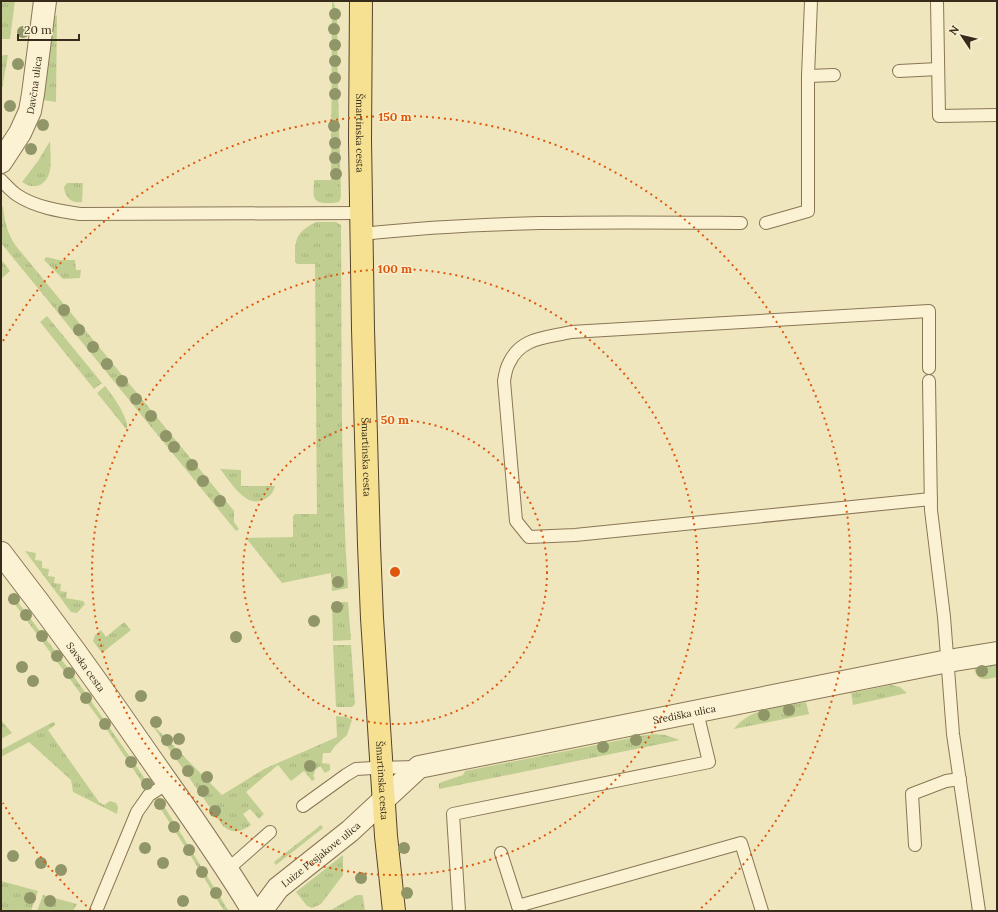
<svg xmlns="http://www.w3.org/2000/svg" width="998" height="912" viewBox="0 0 998 912" font-family="Lora,serif">
<style>
.grass{fill:url(#grass-tufts)}
.lines{fill:none;stroke-linecap:round;stroke-linejoin:round}
.service-casing{stroke:#897656;stroke-width:14}
.minor-casing{stroke:#897656;stroke-width:24}
.tertiary-casing{stroke:#897656;stroke-width:24}
.primary-casing{stroke:#56432b;stroke-width:24}
.service{stroke:#faf2d2;stroke-width:12}
.minor{stroke:#faf2d2;stroke-width:22}
.tertiary{stroke:#faf2d2;stroke-width:22}
.primary{stroke:#f6e193;stroke-width:22}
.tree{fill:#919668}
.ring{fill:none;stroke:#df570d;stroke-width:2;stroke-dasharray:2 4}
.labels{text-anchor:middle;dominant-baseline:central;stroke-width:3;stroke-linejoin:round;paint-order:stroke}
.street-label{font-size:10px;fill:#372c1b;stroke:#f7efce}
.centre{fill:#df570d;stroke:#f7efce;stroke-width:2}
.ring-label{font-size:12px;text-anchor:middle;font-weight:bold;fill:#df570d;stroke:#f7efce;stroke-width:3;stroke-linejoin:round;paint-order:stroke}
</style>
<defs>
<pattern id="grass-tufts" width="24" height="20" patternUnits="userSpaceOnUse"><rect width="24" height="20" fill="#c1ce92"/><path d="M3 7l-1-3M5 7V3M7 7l1-3M15 17l-1-3M17 17v-4M19 17l1-3" fill="none" stroke="#a6b17d"/></pattern>
</defs>
<rect width="100%" height="100%" fill="#f0e6be"/>
<g class="grass">
<polygon points="1,1 15,1 10,39 1,39"/>
<path d="M332,1H333L337,12L338,88L341,197L339,202C335,203 331,203 326,203C310,203 314,193 314,180H331Z"/>
<polygon points="57,15 56,102 43,100 52,19"/>
<polygon points="4,55 8,55 1,95 1,56"/>
<path d="M50,141C50,155 55,177 40,185C33,188 27,185 22,182L38,161Z"/>
<path d="M67,183H83L82,202C71,204 65,197 64,187Z"/>
<path d="M3,206C4,220 8,235 16,246L234,511V522L239,529L236,531L1,243V209Z"/>
<path d="M316,222H336L341,225C342,346 340,468 348,588L332,591L331,573L282,583L246,538L293,537V516L295,514H317L315,264H297L295,262C295,241 294,233 316,222Z"/>
<polygon points="46,257 59,260 75,260 76,270 81,270 80,278 63,279 44,260"/>
<polygon points="1,259 10,271 1,279"/>
<polygon points="47,316 102,383 94,389 40,322"/>
<path d="M105,386C113,396 129,418 127,430L97,393Z"/>
<path d="M220,469L241,470V486H275C273,493 270,497 263,500C245,508 230,481 220,469Z"/>
<polygon points="25,551 36,553 35,560 42,561 42,568 49,569 48,576 55,577 54,583 61,584 60,591 67,592 66,598 83,601 85,604 77,613 71,612"/>
<polygon points="14,597 71,672 150,786 146,788 105,727 11,599"/>
<polygon points="332,602 348,602 351,640 333,641"/>
<polygon points="124,622 131,630 102,653 93,641 95,635 101,630 106,637"/>
<polygon points="333,645 351,645 355,704 352,707 336,707"/>
<path d="M997,664V677C986,679 979,683 974,669L980,667Z"/>
<polygon points="891,685 900,687 907,693 853,705 851,693"/>
<path d="M806,702L809,714L734,729C750,707 782,707 806,702Z"/>
<path d="M336,716L347,717L352,720L347,735L335,746L330,753H323L322,763L330,764V770L325,773L320,766L314,771L315,773L313,775L315,779L312,781L304,771L291,781L278,765L246,792L264,814L259,819L250,809L243,814L251,825C242,832 232,834 223,826L150,722L222,795L264,769L337,737Z"/>
<polygon points="1,720 12,733 1,739"/>
<polygon points="53,722 55,723 55,725 48,730 99,802 104,805 110,801 116,803 118,807 117,814 73,792 71,780 29,742 1,757 1,750"/>
<polygon points="656,734 665,735 680,740 439,789 439,783 463,775 465,771 646,735"/>
<polygon points="159,798 228,910 224,911 189,853 155,800"/>
<polygon points="321,825 323,828 276,865 274,862"/>
<polygon points="343,855 343,875 321,904 312,908 307,906 296,892"/>
<polygon points="1,881 38,891 31,911 1,911"/>
<polygon points="43,895 77,904 73,911 37,911"/>
<polygon points="357,895 362,895 363,897 365,911 329,911"/>
</g>
<g class="lines">
<g class="service-casing">
<g id="service">
<polyline points="937,1 939,116 997,115"/>
<polyline points="899,71 938,69"/>
<polyline points="808,76 834,75"/>
<path d="M1,180C6,185 11,191 17,195C35,207 59,211 80,214L361,213"/>
<polyline points="766,223 808,211 808,76 811,1"/>
<path d="M362,234C488,220 614,222 741,223"/>
<path d="M929,368V311L571,332C546,338 521,337 509,363C506,368 505,375 504,381L516,521L529,537L575,535L931,499"/>
<polyline points="929,381 931,510 944,617 953,734 979,911"/>
<polyline points="303,806 346,775 356,769 373,768 418,767"/>
<polyline points="915,845 912,794 946,781 960,779"/>
<polyline points="501,853 518,906"/>
<polyline points="227,870 270,832"/>
<polyline points="96,911 137,812 149,795 168,783"/>
<polyline points="459,911 453,814 709,762 697,712"/>
<polyline points="520,911 518,906 741,843 762,911"/>
</g>
</g>
<g class="minor-casing">
<g id="minor">
<path id="s1" d="M1,162L20,133L30,111L33,94L45,1"/>
<path id="s2" d="M261,911L278,888L350,831L419,767L948,661L997,653"/>
</g>
</g>
<g class="tertiary-casing">
<g id="tertiary">
<path id="s3" d="M1,553C53,620 103,689 151,759C186,809 222,859 253,911"/>
</g>
</g>
<g class="primary-casing">
<g id="primary">
<path id="s4" d="M361,1L360,139L363,329L369,545L372,618L386,836L394,911"/>
</g>
</g>
<use href="#service" class="service"/>
<use href="#minor" class="minor"/>
<use href="#tertiary" class="tertiary"/>
<use href="#primary" class="primary"/>
</g>
<g class="tree">
<circle cx="335" cy="14" r="6"/>
<circle cx="334" cy="29" r="6"/>
<circle cx="23" cy="32" r="6"/>
<circle cx="335" cy="45" r="6"/>
<circle cx="335" cy="61" r="6"/>
<circle cx="18" cy="64" r="6"/>
<circle cx="335" cy="78" r="6"/>
<circle cx="335" cy="94" r="6"/>
<circle cx="10" cy="106" r="6"/>
<circle cx="43" cy="125" r="6"/>
<circle cx="334" cy="126" r="6"/>
<circle cx="335" cy="143" r="6"/>
<circle cx="31" cy="149" r="6"/>
<circle cx="335" cy="158" r="6"/>
<circle cx="336" cy="174" r="6"/>
<circle cx="64" cy="310" r="6"/>
<circle cx="79" cy="330" r="6"/>
<circle cx="93" cy="347" r="6"/>
<circle cx="107" cy="364" r="6"/>
<circle cx="122" cy="381" r="6"/>
<circle cx="136" cy="399" r="6"/>
<circle cx="151" cy="416" r="6"/>
<circle cx="166" cy="436" r="6"/>
<circle cx="174" cy="447" r="6"/>
<circle cx="192" cy="465" r="6"/>
<circle cx="203" cy="481" r="6"/>
<circle cx="220" cy="501" r="6"/>
<circle cx="338" cy="582" r="6"/>
<circle cx="14" cy="599" r="6"/>
<circle cx="337" cy="607" r="6"/>
<circle cx="26" cy="615" r="6"/>
<circle cx="314" cy="621" r="6"/>
<circle cx="42" cy="636" r="6"/>
<circle cx="236" cy="637" r="6"/>
<circle cx="57" cy="656" r="6"/>
<circle cx="22" cy="667" r="6"/>
<circle cx="982" cy="671" r="6"/>
<circle cx="69" cy="673" r="6"/>
<circle cx="33" cy="681" r="6"/>
<circle cx="141" cy="696" r="6"/>
<circle cx="86" cy="698" r="6"/>
<circle cx="789" cy="710" r="6"/>
<circle cx="764" cy="715" r="6"/>
<circle cx="156" cy="722" r="6"/>
<circle cx="105" cy="724" r="6"/>
<circle cx="179" cy="739" r="6"/>
<circle cx="167" cy="740" r="6"/>
<circle cx="636" cy="740" r="6"/>
<circle cx="603" cy="747" r="6"/>
<circle cx="176" cy="754" r="6"/>
<circle cx="131" cy="762" r="6"/>
<circle cx="310" cy="766" r="6"/>
<circle cx="188" cy="771" r="6"/>
<circle cx="207" cy="777" r="6"/>
<circle cx="147" cy="784" r="6"/>
<circle cx="203" cy="791" r="6"/>
<circle cx="160" cy="804" r="6"/>
<circle cx="215" cy="811" r="6"/>
<circle cx="174" cy="827" r="6"/>
<circle cx="145" cy="848" r="6"/>
<circle cx="404" cy="848" r="6"/>
<circle cx="189" cy="850" r="6"/>
<circle cx="13" cy="856" r="6"/>
<circle cx="41" cy="863" r="6"/>
<circle cx="163" cy="863" r="6"/>
<circle cx="61" cy="870" r="6"/>
<circle cx="202" cy="872" r="6"/>
<circle cx="361" cy="878" r="6"/>
<circle cx="216" cy="893" r="6"/>
<circle cx="407" cy="893" r="6"/>
<circle cx="30" cy="898" r="6"/>
<circle cx="50" cy="901" r="6"/>
<circle cx="183" cy="901" r="6"/>
</g>
<g class="ring">
<circle cx="395" cy="572" r="152"/>
<circle cx="395" cy="572" r="303"/>
<path d="M91 910A455 455 0 0 1 3 803M3 341A455 455 0 1 1 699 910"/>
</g>
<g class="labels">
<g class="street-label">
<text stroke="none"><textPath href="#s1" startOffset="85">Davčna ulica</textPath></text>
<text stroke="none"><textPath href="#s4" startOffset="132">Šmartinska cesta</textPath></text>
<text stroke="none"><textPath href="#s4" startOffset="456">Šmartinska cesta</textPath></text>
<text stroke="none"><textPath href="#s3" startOffset="142">Savska cesta</textPath></text>
<text stroke="none"><textPath href="#s2" startOffset="485">Središka ulica</textPath></text>
<text stroke="none"><textPath href="#s4" startOffset="780">Šmartinska cesta</textPath></text>
<text stroke="none"><textPath href="#s2" startOffset="83">Luize Pesjakove ulica</textPath></text>
</g>
</g>
<circle cx="395" cy="572" r="6" class="centre"/>
<g class="ring-label">
<text x="395" y="121">150 m</text>
<text x="395" y="273">100 m</text>
<text x="395" y="424">50 m</text>
</g>
<rect width="998" height="912" fill="none" stroke="#372c1b" stroke-width="4"/>
<g transform="translate(962 36) rotate(305)" stroke="#f7efce" stroke-width="3" paint-order="stroke">
<path d="M0-3L7 15L0 10L-7 15Z" fill="#372c1b"/>
<text y="-6" font-size="11" font-weight="bold" text-anchor="middle" fill="#372c1b">N</text>
</g>
<path d="M18 34v6h61v-6" fill="none" stroke="#372c1b" stroke-width="2"/>
<text x="24" y="34" font-size="12" fill="#372c1b" stroke="#f7efce" stroke-width="3" paint-order="stroke">20 m</text>
</svg>
